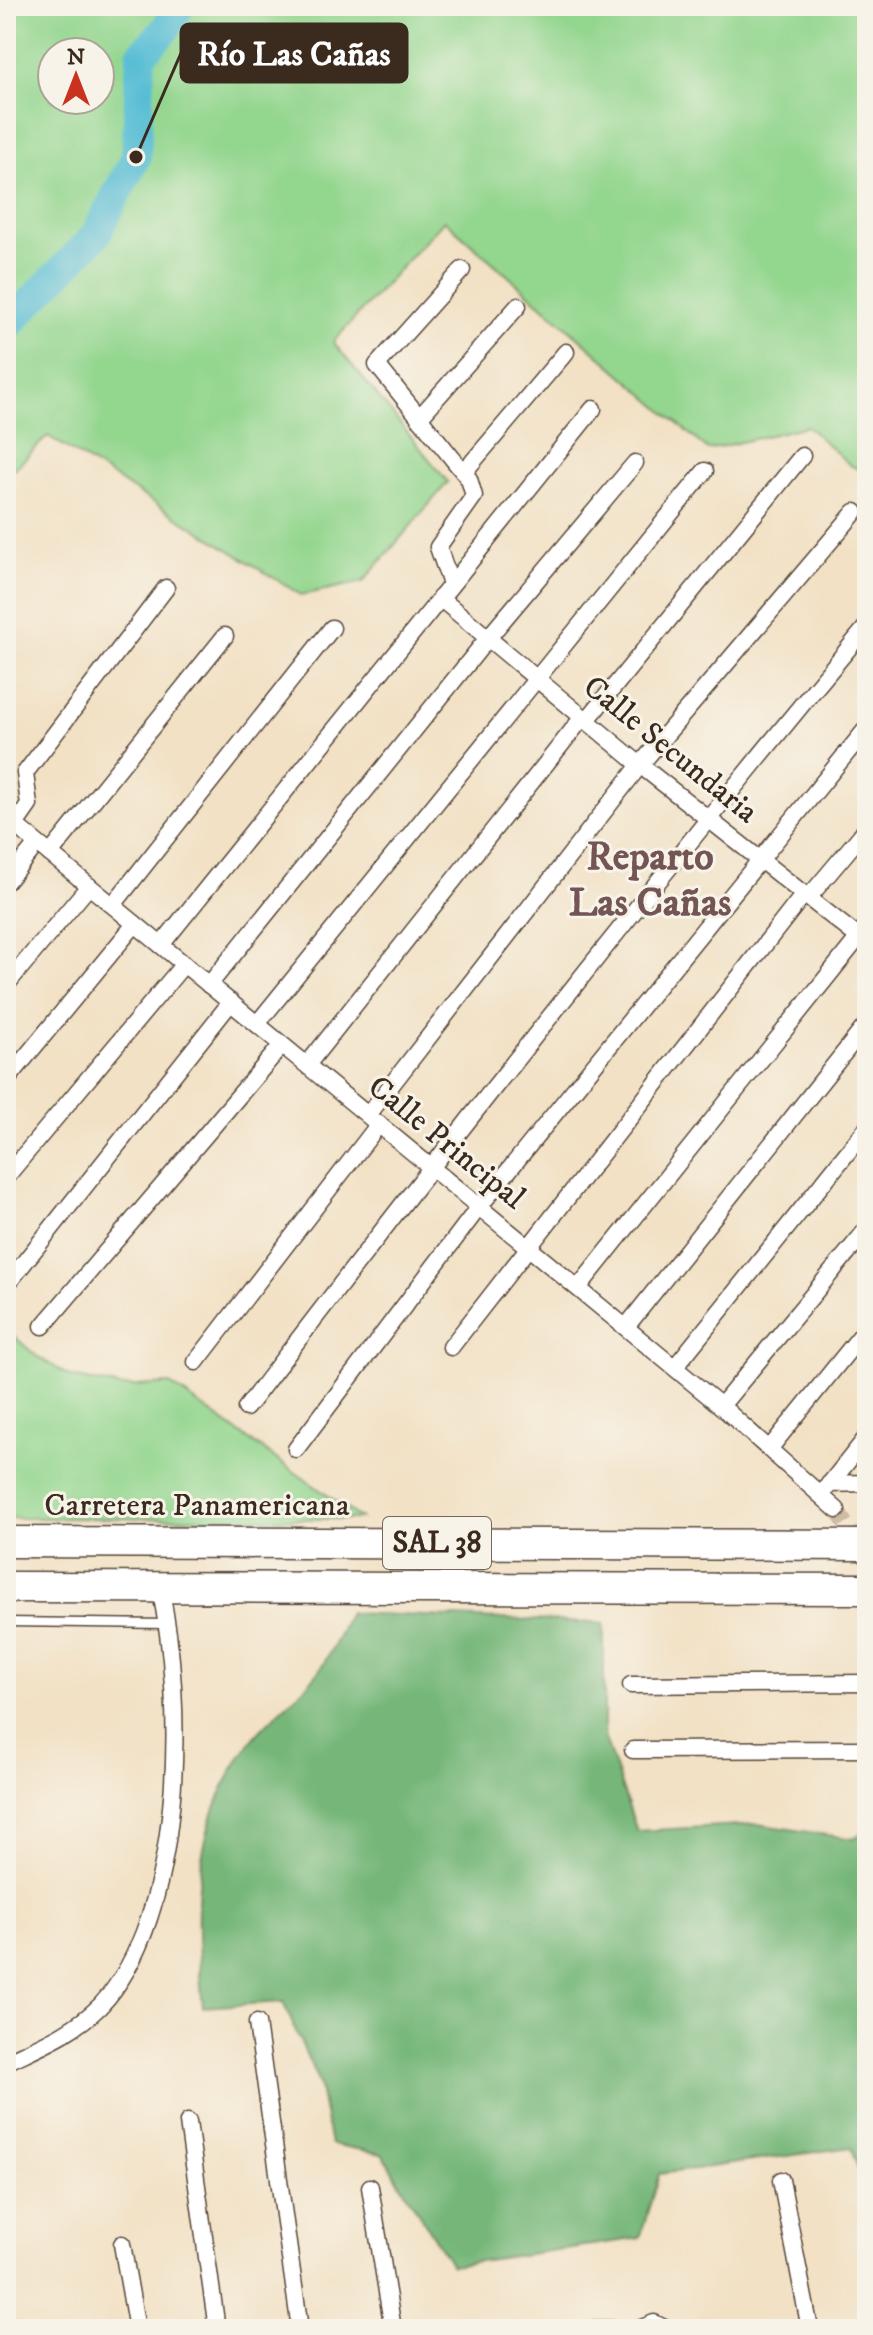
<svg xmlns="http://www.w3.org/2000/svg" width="873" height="2335" viewBox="0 0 873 2335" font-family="'IM FELL DW Pica',serif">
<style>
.green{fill:#93d68e;stroke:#678056;stroke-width:2;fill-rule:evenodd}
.forest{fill:#76b779;stroke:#58704c;stroke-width:2}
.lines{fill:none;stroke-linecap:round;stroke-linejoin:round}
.river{stroke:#56bdd4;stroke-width:30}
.street-tunnel{stroke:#cdbca4;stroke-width:16;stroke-dasharray:16 8;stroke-linecap:butt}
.lane-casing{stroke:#564537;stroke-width:11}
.street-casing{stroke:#564537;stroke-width:19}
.highway-casing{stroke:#564537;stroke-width:33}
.lane{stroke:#fff;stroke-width:8}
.street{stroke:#fff;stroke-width:16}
.highway{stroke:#fff;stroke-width:30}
.labels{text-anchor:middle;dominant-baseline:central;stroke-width:6;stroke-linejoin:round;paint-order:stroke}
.shield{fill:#f7f3e8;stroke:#73665b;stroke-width:2}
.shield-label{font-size:30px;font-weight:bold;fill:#3b2a1e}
.street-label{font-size:32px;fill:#3b2a1e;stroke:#f7f3e8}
.district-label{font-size:40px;font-weight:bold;fill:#745556;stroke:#f7f3e8}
.leader{fill:none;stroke:#3b2a1e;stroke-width:3}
.callout-dot{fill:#3b2a1e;stroke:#f7f3e8;stroke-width:3}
.callout{fill:#3b2a1e;stroke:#3b2a1e;stroke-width:3}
.callout-label{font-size:34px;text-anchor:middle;font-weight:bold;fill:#fff}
</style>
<rect width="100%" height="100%" fill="#f7f3e8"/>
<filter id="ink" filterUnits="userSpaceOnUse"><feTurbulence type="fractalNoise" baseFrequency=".0125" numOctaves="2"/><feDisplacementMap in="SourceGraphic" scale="16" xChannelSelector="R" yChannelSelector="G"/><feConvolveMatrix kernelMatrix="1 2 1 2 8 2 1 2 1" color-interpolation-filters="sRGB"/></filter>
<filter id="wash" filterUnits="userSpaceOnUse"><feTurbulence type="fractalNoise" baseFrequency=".006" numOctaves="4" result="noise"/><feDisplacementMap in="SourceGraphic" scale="32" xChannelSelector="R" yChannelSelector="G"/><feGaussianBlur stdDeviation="1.8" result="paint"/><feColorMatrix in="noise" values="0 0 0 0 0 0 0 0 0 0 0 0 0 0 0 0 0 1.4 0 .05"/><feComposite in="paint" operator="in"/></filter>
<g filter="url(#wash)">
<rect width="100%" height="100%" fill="#f2e1c5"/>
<g class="green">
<path d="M6,6H867V474L850,465L807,426L708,450L444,220L333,342L448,482L363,582L301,595L48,436L6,477ZM52,52H100V100H52Z"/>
<polygon points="6,1329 35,1355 71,1377 121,1387 170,1384 361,1519 6,1518"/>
</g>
<path class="forest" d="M349,1613L604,1623V1736L637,1831L757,1824L854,1839L867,1828V2197L851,2147L659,2174L640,2238L451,2265L382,2154L331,2144L319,2083L283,2002L203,2007C193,1913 191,1821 250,1743C269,1717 299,1698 318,1672C331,1655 339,1632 349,1613Z"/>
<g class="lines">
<polyline class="river" points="6,327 95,236 136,157 141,55 164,31 180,6"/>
</g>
</g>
<g filter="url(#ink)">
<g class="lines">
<polyline class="street-tunnel" points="837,1510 867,1560"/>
<g class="lane-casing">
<polyline id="lane" points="6,1622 167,1624"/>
</g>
<g class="street-casing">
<g id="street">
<polyline points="419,418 518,306"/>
<polyline points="464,472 566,352"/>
<polyline points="451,584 438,547 474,496 469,479 377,365 462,270"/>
<polyline points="166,588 25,773 29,805 15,825 721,1406 837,1510"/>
<polyline points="440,598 640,765 867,944"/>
<polyline points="587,720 802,456"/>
<polyline points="50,854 225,636"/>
<polyline points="6,882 37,844"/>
<polyline points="809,897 867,828"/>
<polyline points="113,905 332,628"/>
<polyline points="161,945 593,409"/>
<polyline points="6,985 89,886"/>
<polyline points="209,985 488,638 635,463"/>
<polyline points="257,1024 705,471"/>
<polyline points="307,1065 583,717"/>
<polyline points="6,1081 135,924"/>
<polyline points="368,1115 640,765 855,512"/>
<polyline points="6,1177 184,964"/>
<polyline points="8,1283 231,1002"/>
<polyline points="578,1288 867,927"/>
<polyline points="43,1326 282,1045"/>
<polyline points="626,1327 867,1024"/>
<polyline points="451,1347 804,894"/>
<polyline points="196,1362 379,1124"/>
<polyline points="675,1367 867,1128"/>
<polyline points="721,1406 867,1229"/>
<path d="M246,1408C448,1143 654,882 867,626"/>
<polyline points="770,1448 867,1328"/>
<polyline points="296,1449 479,1207 867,728"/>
<polyline points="829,1484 867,1483"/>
<polyline points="821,1495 867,1437"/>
<polyline points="631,1685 867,1683"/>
<polyline points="633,1750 867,1749"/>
<polyline points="257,2023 300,2329"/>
<path d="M6,2062C39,2046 73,2033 100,2006C185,1917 185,1700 160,1588"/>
<polyline points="188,2122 217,2329"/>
<polyline points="781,2180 810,2329"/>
<polyline points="370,2187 393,2329"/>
<polyline points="122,2244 137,2329"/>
<polyline points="594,2329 613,2329"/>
<polyline points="639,2329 654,2323 666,2329"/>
</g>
</g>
<g class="highway-casing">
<g id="highway">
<polyline points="6,1542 867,1545"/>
<polyline points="6,1587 867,1589"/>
</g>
</g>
<use href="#lane" class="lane"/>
<use href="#street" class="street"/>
<use href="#highway" class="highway"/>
</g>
</g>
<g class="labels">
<rect class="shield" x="383" y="1517" width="108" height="52" rx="6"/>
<g class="shield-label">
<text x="437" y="1543">SAL 38</text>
</g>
<g class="street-label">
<text transform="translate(670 750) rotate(39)">Calle Secundaria</text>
<text transform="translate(446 1143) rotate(39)">Calle Principal</text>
<text x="197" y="1506">Carretera Panamericana</text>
</g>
<g class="district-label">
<text x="650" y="858">Reparto<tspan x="650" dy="46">Las Cañas</tspan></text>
</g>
</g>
<path class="leader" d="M136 157L181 53"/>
<circle class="callout-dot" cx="136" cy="157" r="8"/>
<rect class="callout" x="181" y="24" width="226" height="58" rx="8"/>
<g class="callout-label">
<text x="294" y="65">Río Las Cañas</text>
</g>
<rect width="873" height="2335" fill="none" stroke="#f7f3e8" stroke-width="32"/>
<g transform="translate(76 76)"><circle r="38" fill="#f7f3e8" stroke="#aca397" stroke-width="2"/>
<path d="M0-6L14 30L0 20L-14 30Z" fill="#c8321e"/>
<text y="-12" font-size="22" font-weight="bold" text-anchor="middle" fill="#3b2a1e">N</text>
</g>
</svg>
